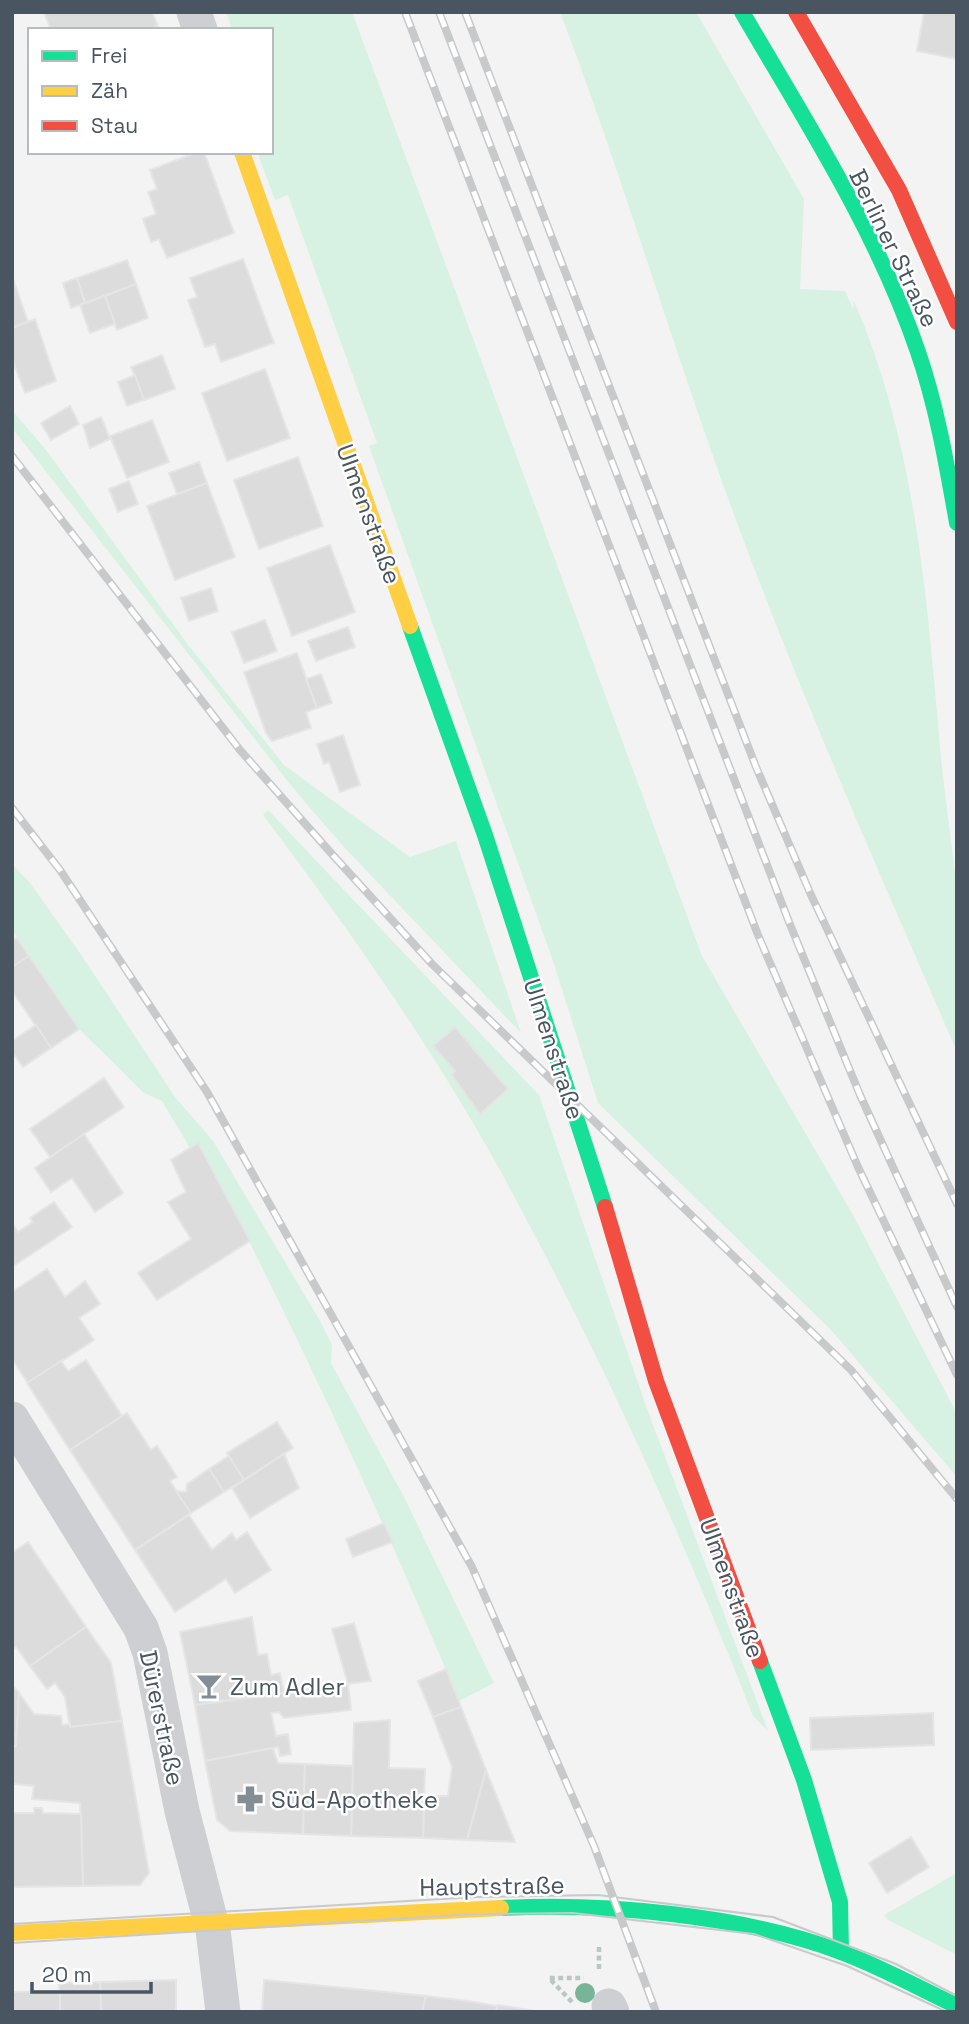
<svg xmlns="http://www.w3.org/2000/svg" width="969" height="2024" viewBox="0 0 969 2024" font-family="'Space Grotesk',sans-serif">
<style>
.green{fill:#d7f2e2}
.building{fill:#dcdcdd;stroke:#e4e5e6;stroke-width:2}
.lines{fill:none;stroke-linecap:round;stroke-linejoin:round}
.path{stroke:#bac7c3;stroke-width:4.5;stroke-dasharray:5 3.5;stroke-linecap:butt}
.street{stroke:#cdcfd2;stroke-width:35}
.fast{stroke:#16e098;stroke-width:16}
.slow{stroke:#ffcf43;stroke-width:16}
.jam{stroke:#f24e42;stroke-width:16}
.tram{stroke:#c8c9cb;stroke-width:2}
.rail-casing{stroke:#c8c9cb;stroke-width:8}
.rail{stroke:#fff;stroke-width:5;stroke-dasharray:16;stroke-linecap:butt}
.tree{fill:#78b598}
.labels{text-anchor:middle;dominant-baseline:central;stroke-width:5;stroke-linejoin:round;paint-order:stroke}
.street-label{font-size:24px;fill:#495561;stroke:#fff}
.poi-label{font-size:24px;fill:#495561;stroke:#fff;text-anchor:start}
</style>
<rect width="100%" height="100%" fill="#f3f3f3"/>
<g class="green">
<polygon points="226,12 352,12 702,956 852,1213 957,1414 957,1477 830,1329 598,1103 553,961 369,446 377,443 288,195 275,200 257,152 271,152 271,30 232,30"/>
<path d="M560,12H696L804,199L800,289L845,291L853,309L854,301C914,440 926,587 939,735C943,788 952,841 957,893C961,945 957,1000 957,1052C883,881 807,710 742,536C677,363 626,185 560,12Z"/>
<polygon points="12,410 46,450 189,646 284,765 410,857 456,841 521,1033 342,845 293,788 12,428"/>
<path d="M268,810L539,1095L646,1406L768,1731L753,1716C679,1527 594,1341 496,1163C428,1041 347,927 263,815Z"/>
<path d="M12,864L30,883L82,956L175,1097L213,1141L319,1319L332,1345L331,1363L404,1497L494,1683L459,1701C380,1511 293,1324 199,1143L190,1148L162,1101L144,1093L79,1029L12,930Z"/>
<polygon points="957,1873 957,1955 888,1920 884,1915"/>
</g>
<g class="building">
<polygon points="44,12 152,12 158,26 149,30 51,30"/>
<polygon points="924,12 957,12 957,59 917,51"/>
<polygon points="198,152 204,152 234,233 167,258 159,239 151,242 143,219 156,214 148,192 157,189 150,170"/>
<polygon points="243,259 274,343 221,362 215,344 205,347 188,300 197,297 190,278"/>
<polygon points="127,260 136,284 85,303 77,278"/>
<polygon points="12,276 28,322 12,328"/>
<polygon points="77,278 85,303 71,308 63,283"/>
<polygon points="136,284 148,318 117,330 105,296"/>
<polygon points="105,296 115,324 90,333 80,305"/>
<polygon points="35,319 56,381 25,393 12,359 12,328"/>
<polygon points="162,355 175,389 144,400 131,367"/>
<polygon points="265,369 290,438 227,461 202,393"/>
<polygon points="135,375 144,400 127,406 118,382"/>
<polygon points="70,406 79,424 51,440 41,423"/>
<polygon points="101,417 110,439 90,448 83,425"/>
<polygon points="152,420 169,462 127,478 110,436"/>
<polygon points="298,457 323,526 259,549 234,480"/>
<polygon points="199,462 207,483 177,494 169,473"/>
<polygon points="129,481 138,504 118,512 109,489"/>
<polygon points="207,483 235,557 175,580 147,506"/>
<polygon points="330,545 355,612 292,636 267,568"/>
<polygon points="211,588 218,611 189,621 181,598"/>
<polygon points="265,620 277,651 244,663 232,632"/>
<polygon points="348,627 355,647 316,661 308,641"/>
<polygon points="297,653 317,708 306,712 311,728 272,741 266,733 244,672"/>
<polygon points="321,674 332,703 317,708 306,679"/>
<polygon points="343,735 360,785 340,792 329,762 324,764 317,744"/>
<polygon points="17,938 29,956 12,967 12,941"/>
<polygon points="29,956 79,1029 51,1048 12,991 12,967"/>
<polygon points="36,1025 51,1048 23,1067 12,1052 12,1041"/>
<polygon points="455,1027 508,1089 480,1114 451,1074 455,1071 433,1046"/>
<polygon points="104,1078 124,1107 50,1157 30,1129"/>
<polygon points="84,1134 123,1193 95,1212 72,1178 51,1192 35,1168"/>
<polygon points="198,1143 250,1241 157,1300 138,1273 191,1239 168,1202 186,1192 171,1160"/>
<polygon points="54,1202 72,1227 12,1267 12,1223 18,1232 33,1222 30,1218"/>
<polygon points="47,1269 65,1297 85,1281 100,1304 79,1318 94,1340 28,1383 12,1359 12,1292"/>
<polygon points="86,1360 122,1416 70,1450 27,1383 61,1361 68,1371"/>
<polygon points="127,1413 151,1450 157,1446 177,1477 170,1481 191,1513 135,1550 70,1450"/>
<polygon points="277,1422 293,1448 244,1480 227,1453"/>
<polygon points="284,1454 299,1488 250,1518 232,1488"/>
<polygon points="229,1456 244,1480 224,1492 209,1469"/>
<polygon points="209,1469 224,1492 191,1513 176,1491 186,1492 187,1484"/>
<polygon points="189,1515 212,1550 232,1533 236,1540 247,1532 271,1570 235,1593 226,1579 175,1612 135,1550"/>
<polygon points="384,1523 393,1542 353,1557 346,1539"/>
<polygon points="28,1542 86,1627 30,1666 16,1647 12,1650 12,1553"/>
<polygon points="252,1617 258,1655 267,1654 271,1675 280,1673 284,1693 195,1705 180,1632"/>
<polygon points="354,1623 371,1681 348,1684 332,1629"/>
<polygon points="86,1627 111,1663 122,1721 70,1727 65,1697 55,1683 47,1689 30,1666"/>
<polygon points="446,1669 461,1707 433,1717 418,1681"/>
<polygon points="12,1684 19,1693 16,1746 12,1746"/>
<polygon points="348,1684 351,1710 284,1718 279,1712 271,1713 276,1736 288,1734 291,1754 280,1756 278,1747 205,1761 195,1705"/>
<polygon points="19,1693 34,1714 61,1716 62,1725 70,1724 70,1727 122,1721 149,1873 140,1885 83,1886 80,1803 32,1799 34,1786 15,1784 12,1781 12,1746 16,1746"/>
<polygon points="461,1707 486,1770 467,1840 423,1838 424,1796 448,1796 452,1767 433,1717"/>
<polygon points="933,1713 934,1745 811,1750 810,1718"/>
<polygon points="390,1720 389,1768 425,1769 423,1838 351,1836 354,1723"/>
<polygon points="273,1748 278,1763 305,1764 303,1834 230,1831 217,1820 205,1761"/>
<polygon points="305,1764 353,1766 351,1836 303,1834"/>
<polygon points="486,1770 515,1842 467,1840"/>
<polygon points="34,1808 42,1808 43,1813 81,1814 83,1886 12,1887 12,1813 34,1813"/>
<polygon points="911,1837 929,1867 887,1893 869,1863"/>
<polygon points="176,1980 176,2012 101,2012 100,1982"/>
<polygon points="264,1980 426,1996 422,2012 262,2012"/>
<polygon points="100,1982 101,2012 60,2012 59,1983"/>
<polygon points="60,1991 60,2012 12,2012 12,1992"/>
<polygon points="426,1996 468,2001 497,2006 496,2012 422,2012"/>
<polygon points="498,2005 542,2012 496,2012"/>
</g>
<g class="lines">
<g class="path">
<polyline points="599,1947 599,1970"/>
<polyline points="572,2002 549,1978 584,1978"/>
</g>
<g class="street">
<polyline points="194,12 200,30"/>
<polyline points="12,1419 141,1628 150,1653 182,1811 213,1930 223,2012"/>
<polyline points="609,2006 612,2012"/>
</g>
<g class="fast">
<path d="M742,12C806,122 877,231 918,352C937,407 947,466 957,523"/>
<polyline points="410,626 485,835 605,1207"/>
<polyline points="760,1661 804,1780 840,1902 841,1952"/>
<path d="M501,1908C606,1903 743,1915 841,1952C881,1967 919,1988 957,2006"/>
</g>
<g class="slow">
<polyline points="242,152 410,626"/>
<polyline points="12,1933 501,1908"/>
</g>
<g class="jam">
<polyline points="796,12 899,190 957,322"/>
<polyline points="605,1207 656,1381 760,1661"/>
</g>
<g class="tram">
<polyline points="12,1924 476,1897 598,1895 773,1917 896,1964 957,1996"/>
<polyline points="12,1943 473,1914 573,1913 754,1934 847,1966 947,2012"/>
</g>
<g class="rail-casing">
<g id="rail">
<polyline points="405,12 758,935 858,1167 957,1375"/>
<polyline points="439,12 789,922 860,1095 957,1307"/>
<polyline points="465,12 756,767 811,895 957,1204"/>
<polyline points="12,456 240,750 331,853 432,964 851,1370 957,1499"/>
<polyline points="12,808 60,870 207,1092 472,1567 594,1846 656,2012"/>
</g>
</g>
<use href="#rail" class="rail"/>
</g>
<circle class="tree" cx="585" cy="1993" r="10"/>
<defs>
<g id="bar-bare" transform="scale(2.1)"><path d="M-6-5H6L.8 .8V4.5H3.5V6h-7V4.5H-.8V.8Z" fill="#848c94" stroke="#fff" stroke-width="2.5" paint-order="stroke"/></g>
<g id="pharmacy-bare" transform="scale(2.1)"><path d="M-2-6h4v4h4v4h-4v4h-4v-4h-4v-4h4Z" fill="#848c94" stroke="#fff" stroke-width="2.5" paint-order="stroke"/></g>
</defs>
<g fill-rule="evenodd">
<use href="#bar-bare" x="209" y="1686"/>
<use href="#pharmacy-bare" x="250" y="1799"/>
</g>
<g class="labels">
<g class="street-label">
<text transform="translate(894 248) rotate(64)">Berliner Straße</text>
<text transform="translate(369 514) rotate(70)">Ulmenstraße</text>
<text transform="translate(554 1049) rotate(72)">Ulmenstraße</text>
<text transform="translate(732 1588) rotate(70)">Ulmenstraße</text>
<text transform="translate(162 1718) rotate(78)">Dürerstraße</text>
<text transform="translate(492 1886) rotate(-1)">Hauptstraße</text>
</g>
<g class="poi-label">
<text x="230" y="1686">Zum Adler</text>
<text x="271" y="1799">Süd-Apotheke</text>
</g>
</g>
<rect width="969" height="2024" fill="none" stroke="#495561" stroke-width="28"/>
<rect x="28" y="28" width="245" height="126" fill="#ffffff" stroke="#b6bbc0" stroke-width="2"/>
<rect x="42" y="51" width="35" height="10" fill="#16e098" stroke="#b6bbc0" stroke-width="2"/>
<text x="91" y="63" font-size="21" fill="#495561">Frei</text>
<rect x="42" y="86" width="35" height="10" fill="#ffcf43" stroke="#b6bbc0" stroke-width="2"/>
<text x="91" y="98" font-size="21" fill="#495561">Zäh</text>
<rect x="42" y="121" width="35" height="10" fill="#f24e42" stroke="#b6bbc0" stroke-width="2"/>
<text x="91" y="133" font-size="21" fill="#495561">Stau</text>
<path d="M32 1982v10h119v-10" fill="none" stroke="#495561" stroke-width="3.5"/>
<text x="42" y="1982" font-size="21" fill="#495561" stroke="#ffffff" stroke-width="5" paint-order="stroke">20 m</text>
</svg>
